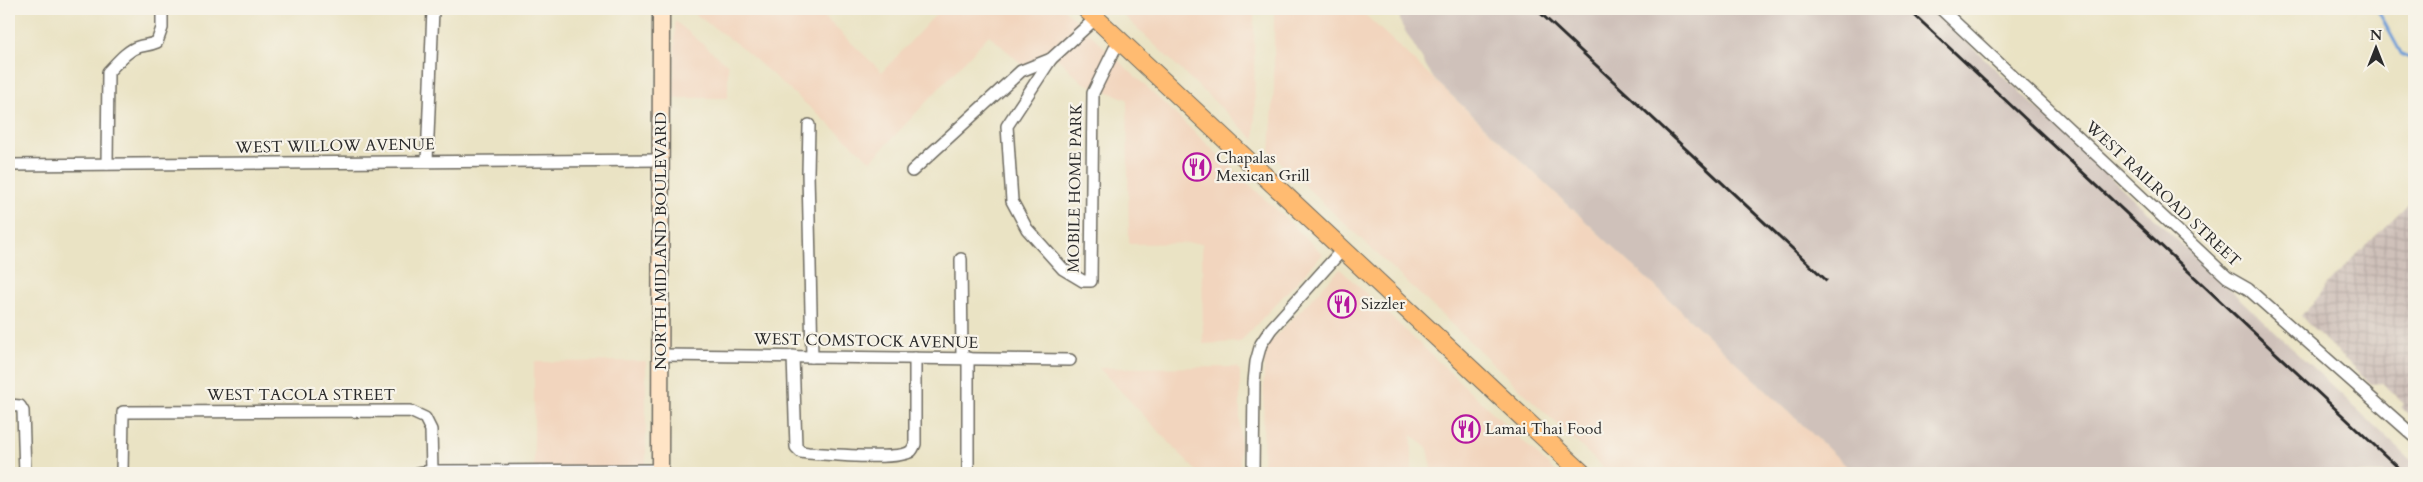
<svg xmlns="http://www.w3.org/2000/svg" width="2423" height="482" viewBox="0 0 2423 482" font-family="Cardo,serif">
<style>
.built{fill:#f2d5be}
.industrial{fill:url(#industrial-grid)}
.railway{fill:#cfc1ba}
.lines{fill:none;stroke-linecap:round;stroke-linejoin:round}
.stream{stroke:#6e9dd7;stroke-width:3}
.minor-casing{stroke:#6e6b61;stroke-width:14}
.secondary-casing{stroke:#6e6b61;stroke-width:19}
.primary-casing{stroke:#6e6b61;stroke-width:20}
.minor{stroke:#fff;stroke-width:11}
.secondary{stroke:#ffe4c6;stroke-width:16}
.primary{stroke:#ffbb71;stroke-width:18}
.rail{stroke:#2b2b2b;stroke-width:3}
.labels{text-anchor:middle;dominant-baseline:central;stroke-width:4.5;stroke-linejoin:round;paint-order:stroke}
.street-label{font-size:16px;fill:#2b2b2b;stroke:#f7f3e8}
.poi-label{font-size:16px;fill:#2b2b2b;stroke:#f7f3e8;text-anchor:start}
</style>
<defs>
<pattern id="industrial-grid" width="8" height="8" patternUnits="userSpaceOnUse" patternTransform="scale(1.25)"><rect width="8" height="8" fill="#cfc1ba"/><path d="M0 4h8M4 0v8" fill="none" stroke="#b2a6a0"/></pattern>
</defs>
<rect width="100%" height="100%" fill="#f7f3e8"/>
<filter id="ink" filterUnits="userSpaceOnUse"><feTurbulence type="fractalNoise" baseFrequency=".02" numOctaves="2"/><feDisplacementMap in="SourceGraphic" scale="10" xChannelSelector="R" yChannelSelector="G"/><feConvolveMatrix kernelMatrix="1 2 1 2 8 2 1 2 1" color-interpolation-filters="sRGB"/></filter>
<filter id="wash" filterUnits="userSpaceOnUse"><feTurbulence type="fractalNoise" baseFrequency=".0096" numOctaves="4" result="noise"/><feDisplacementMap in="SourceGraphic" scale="20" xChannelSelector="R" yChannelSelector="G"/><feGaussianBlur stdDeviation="1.12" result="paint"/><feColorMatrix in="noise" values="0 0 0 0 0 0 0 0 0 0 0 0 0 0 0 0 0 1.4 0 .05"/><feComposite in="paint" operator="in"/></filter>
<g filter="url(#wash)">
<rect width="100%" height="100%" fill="#eae3c4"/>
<g class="built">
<polygon points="688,9 816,9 882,72 941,9 1064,9 1323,254 1240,342 1203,344 1202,243 1129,244 1127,99 1082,82 1048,49 1028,70 989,35 871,161 741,47"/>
<polygon points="1117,9 1254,9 1255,140"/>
<polygon points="1274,9 1359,9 1854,473 1609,473 1270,153 1274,88"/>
<polygon points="675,21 728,65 728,98 674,98"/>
<polygon points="1340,269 1557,473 1433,473 1428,449 1412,435 1412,473 1263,473 1264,349"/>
<polygon points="646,361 646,473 534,473 534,362"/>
<polygon points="1236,367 1240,371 1240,473 1198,473 1099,368"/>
</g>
<polygon class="industrial" points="2414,198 2414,420 2401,407 2404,403 2389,389 2382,383 2371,384 2301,317 2333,278"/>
<polygon class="railway" points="1398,9 1932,9 2414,463 2414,473 1854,473 1434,79 1401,24"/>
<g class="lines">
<polyline class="stream" points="2377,9 2402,55 2414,61"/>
</g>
</g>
<g filter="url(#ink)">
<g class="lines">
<g class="minor-casing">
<g id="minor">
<polyline points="1941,9 2227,277 2248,289 2414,436"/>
<polyline points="1051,59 1007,126 1012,201 1027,229 1063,269 1083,281 1091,281 1093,93 1119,40"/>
<polyline points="809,125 808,173 812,357"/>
<polyline points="427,161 433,9"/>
<path d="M107,164L108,72C116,64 127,50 138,47C146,45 150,45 157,42L162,28V9"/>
<polyline points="9,165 662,160"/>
<polyline points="912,171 1021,71 1051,59 1096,18"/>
<polyline points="961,259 962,358"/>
<polyline points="661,355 1070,360"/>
<path d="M793,356L796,447L801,452L808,453C826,454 900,461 911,451C913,449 914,446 915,444V358"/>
<polyline points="968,358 968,473"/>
<polyline points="9,405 20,406 23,411 25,473"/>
<polyline points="122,473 123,412 410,411 425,418 431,430 432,471"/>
<polyline points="418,473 432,471 660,470"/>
<polyline points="1253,473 1254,382 1256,362 1261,344 1271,329 1343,249"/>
</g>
</g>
<g class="secondary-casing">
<polyline id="secondary" points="660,473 661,9"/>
</g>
<g class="primary-casing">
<polyline id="primary" points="1086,9 1582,473"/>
</g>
<use href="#minor" class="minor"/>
<use href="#secondary" class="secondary"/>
<use href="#primary" class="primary"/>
<g class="rail">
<polyline points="1536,9 1826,280"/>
<polyline points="1908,9 2404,473"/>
</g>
</g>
</g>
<defs>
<g id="restaurant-ring" transform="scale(1.4375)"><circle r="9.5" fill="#f7f3e8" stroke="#b5179e" stroke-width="1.5"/><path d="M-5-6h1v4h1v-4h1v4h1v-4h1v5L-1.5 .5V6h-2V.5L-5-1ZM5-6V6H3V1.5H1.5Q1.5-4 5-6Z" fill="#b5179e"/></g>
</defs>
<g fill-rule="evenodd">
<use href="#restaurant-ring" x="1197" y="167"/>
<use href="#restaurant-ring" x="1342" y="304"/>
<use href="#restaurant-ring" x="1466" y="429"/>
</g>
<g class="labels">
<g class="street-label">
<text transform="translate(335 146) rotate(-1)">WEST WILLOW AVENUE</text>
<text transform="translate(1075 188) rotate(-89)">MOBILE HOME PARK</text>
<text transform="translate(2163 194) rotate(43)">WEST RAILROAD STREET</text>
<text transform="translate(661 241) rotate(-90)">NORTH MIDLAND BOULEVARD</text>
<text transform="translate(866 341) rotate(1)">WEST COMSTOCK AVENUE</text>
<text x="301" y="395">WEST TACOLA STREET</text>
</g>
<g class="poi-label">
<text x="1216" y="158">Chapalas<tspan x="1216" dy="18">Mexican Grill</tspan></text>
<text x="1361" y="304">Sizzler</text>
<text x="1485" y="429">Lamai Thai Food</text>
</g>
</g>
<rect width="2423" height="482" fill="none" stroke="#f7f3e8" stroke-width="30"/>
<g transform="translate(2376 48)" stroke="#f7f3e8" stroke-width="4" paint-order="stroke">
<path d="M0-4L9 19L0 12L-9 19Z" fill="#2b2b2b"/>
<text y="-8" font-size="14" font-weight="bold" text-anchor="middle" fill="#2b2b2b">N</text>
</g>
</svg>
